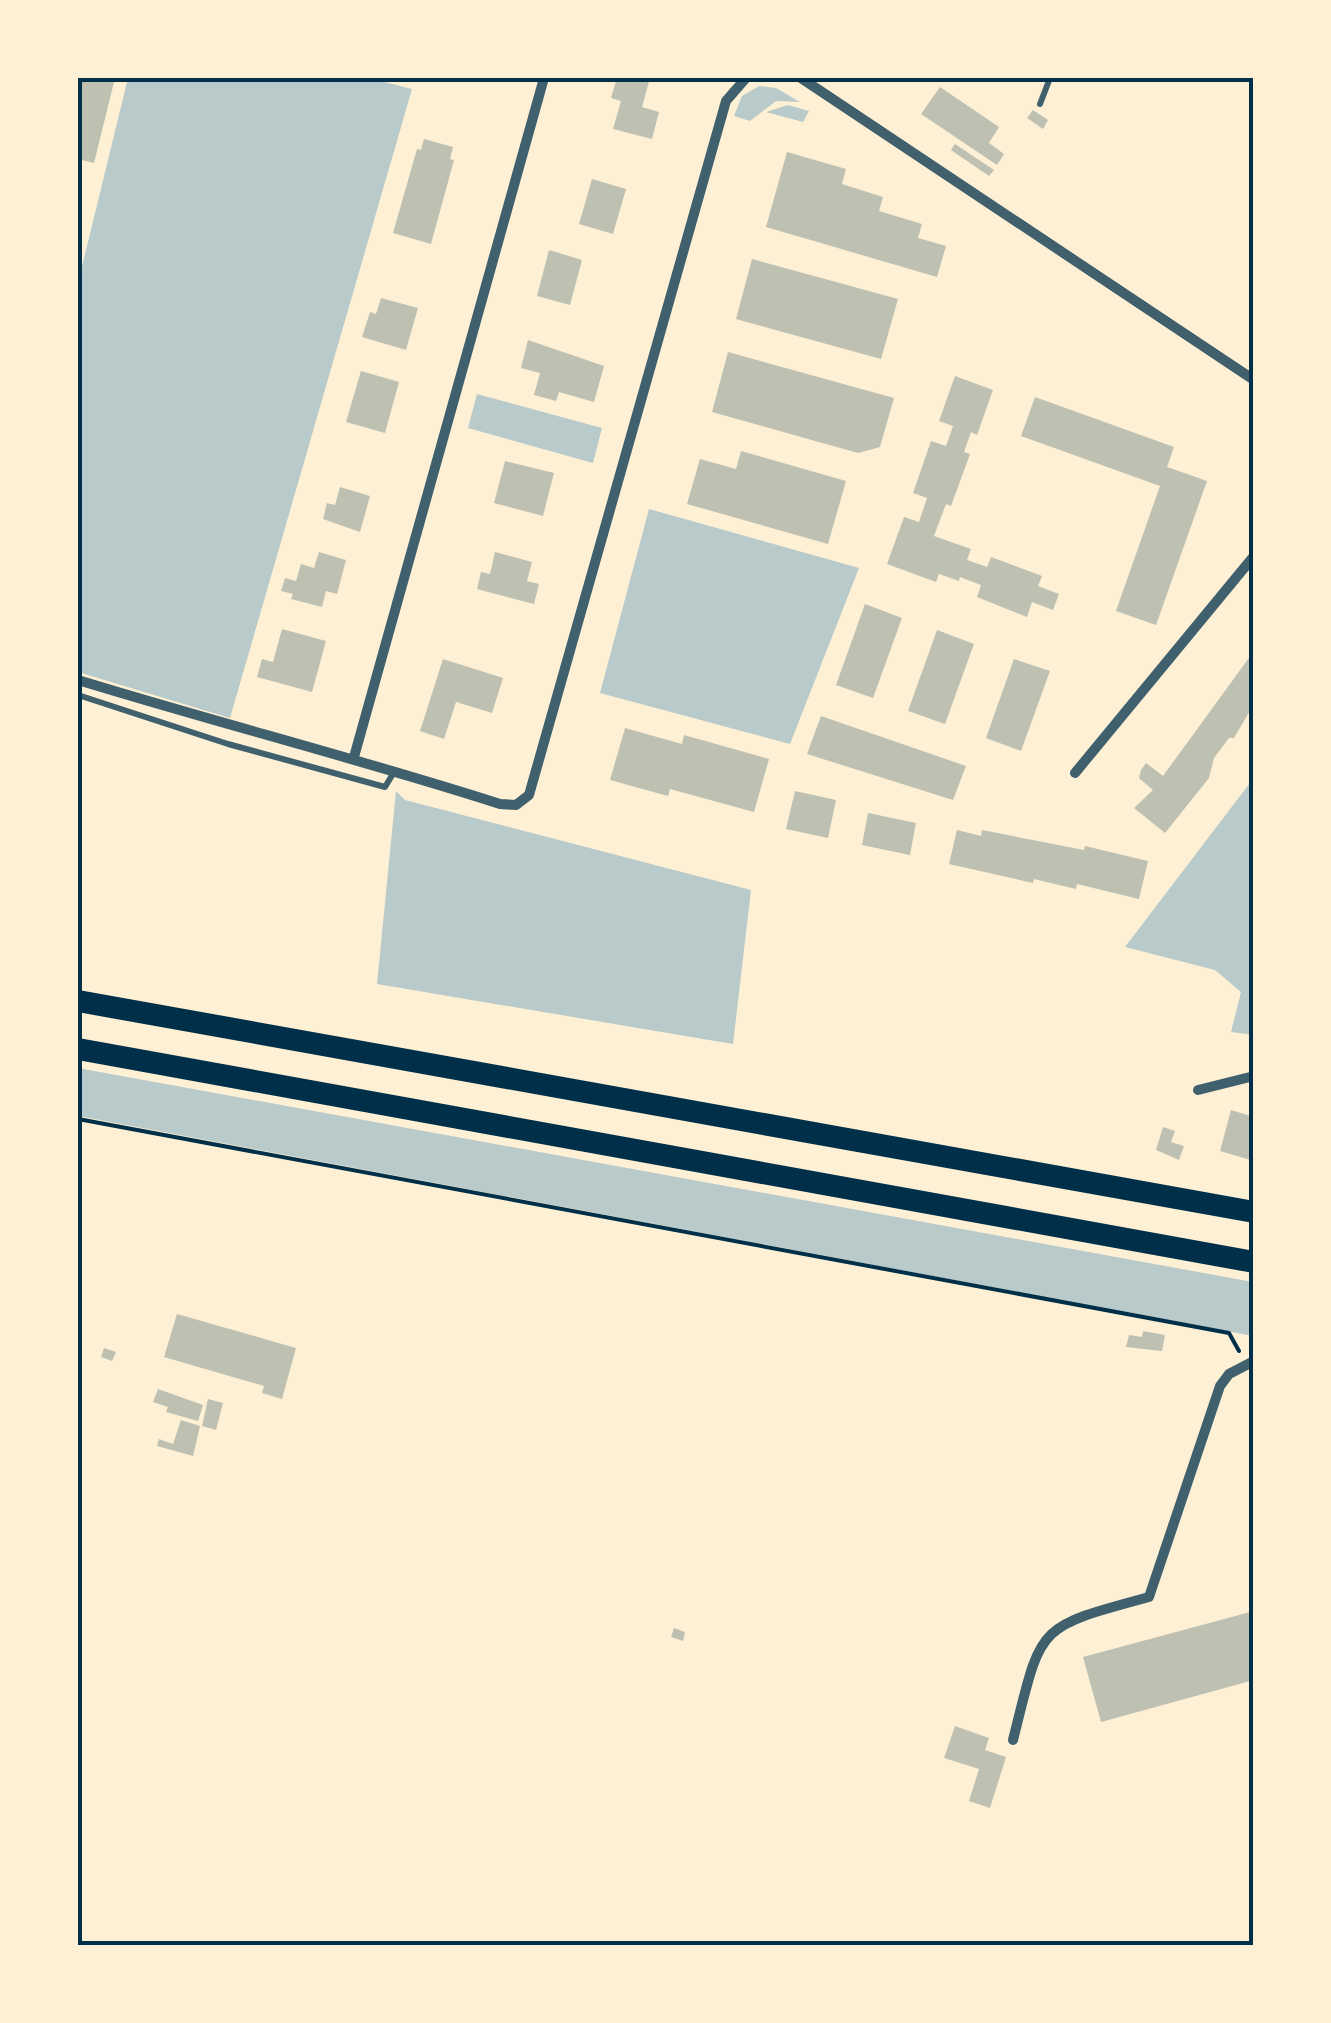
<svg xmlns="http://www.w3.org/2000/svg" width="1331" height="2023" viewBox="0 0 1331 2023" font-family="Rubik,sans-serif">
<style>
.green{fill:#b9caca}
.building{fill:#bec0b2}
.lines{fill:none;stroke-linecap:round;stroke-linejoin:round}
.path{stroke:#003049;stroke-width:4}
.service{stroke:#3f606c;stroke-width:6}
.minor{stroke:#3f606c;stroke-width:10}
.trunk{stroke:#003049;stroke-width:22}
.neatline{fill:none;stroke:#003049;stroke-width:4}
</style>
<rect width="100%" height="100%" fill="#fdf0d5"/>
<g class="green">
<polygon points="128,78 369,78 412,89 230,718 78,672 78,283"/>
<polygon points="759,86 776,88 800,102 776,101 750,121 734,116 742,96"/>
<polygon points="788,105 809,111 803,122 766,112"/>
<polygon points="477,394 602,428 593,463 468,428"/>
<polygon points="649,509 859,568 790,744 600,693"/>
<polygon points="1253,779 1253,1035 1231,1032 1241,992 1215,970 1125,947"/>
<polygon points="396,791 405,800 751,890 733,1044 377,984"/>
<polygon points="78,1068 1253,1282 1253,1336 78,1116"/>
</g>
<g class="building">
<polygon points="78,78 115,78 94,163 78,159"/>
<polygon points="617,78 650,78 642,107 659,112 652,139 613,129 621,101 611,98"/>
<polygon points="940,87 999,127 989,143 1004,154 997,165 921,114"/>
<polygon points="1033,110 1048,120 1043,129 1027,118"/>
<polygon points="424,139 453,147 450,159 454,160 431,244 393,233 417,149 421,150"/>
<polygon points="955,144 994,170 989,176 951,150"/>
<polygon points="787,152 846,169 842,184 883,197 879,211 922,224 918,238 946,246 937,277 766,227"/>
<polygon points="592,179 626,189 613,234 579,224"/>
<polygon points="549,250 582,260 570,305 537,296"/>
<polygon points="752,259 898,299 881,359 736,319"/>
<polygon points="381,298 418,308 406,350 362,337 370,312 376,314"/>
<polygon points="528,340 604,366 594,402 559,392 556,401 534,395 540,373 521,368"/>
<polygon points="728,352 894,398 880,447 858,453 712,412"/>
<polygon points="361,371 399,382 385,433 346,422"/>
<polygon points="955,376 993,390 977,435 971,432 964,452 970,454 951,506 946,504 934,536 971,549 967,560 987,567 991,557 1042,576 1038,586 1059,594 1053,610 1032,602 1027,617 977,597 981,585 960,577 959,581 939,574 936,582 887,564 904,517 919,522 927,498 913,493 931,441 946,446 953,426 939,421"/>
<polygon points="1035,397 1174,447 1167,467 1207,481 1156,625 1116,611 1160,486 1021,436"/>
<polygon points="741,451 846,481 828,544 687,504 700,459 736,469"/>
<polygon points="505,461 554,473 543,516 494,503"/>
<polygon points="340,487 370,496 360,532 323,519 327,503 335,505"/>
<polygon points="319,552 346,560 337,594 326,591 322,607 291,599 293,594 281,591 285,578 296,581 301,564 314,568"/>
<polygon points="495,552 532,562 527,581 539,584 534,604 477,589 481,572 490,574"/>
<polygon points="865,604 902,618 873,698 836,685"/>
<polygon points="282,629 326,641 312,692 257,677 262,659 273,662"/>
<polygon points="937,630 974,644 945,724 908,711"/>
<polygon points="1254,651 1254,704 1234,738 1229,738 1214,758 1209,778 1165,833 1134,808 1153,790 1139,778 1141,770 1146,763 1163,776"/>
<polygon points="443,659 503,678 492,713 456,702 444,739 420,731"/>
<polygon points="1014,659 1050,671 1021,751 986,738"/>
<polygon points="821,716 966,766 953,800 807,754"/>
<polygon points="625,728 682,744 684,735 769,759 754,812 670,789 668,796 610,780"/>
<polygon points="795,791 836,800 828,838 786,829"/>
<polygon points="868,813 916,823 910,855 862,845"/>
<polygon points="957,830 981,836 982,830 1084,850 1085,846 1148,861 1139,899 1077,884 1076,889 1034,879 1033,883 949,864"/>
<polygon points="1231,1110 1254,1117 1254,1161 1220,1151"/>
<polygon points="1163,1127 1175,1131 1171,1142 1184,1146 1179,1160 1156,1150"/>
<polygon points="177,1314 296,1348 282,1399 262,1393 264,1386 164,1357"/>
<polygon points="1143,1331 1165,1335 1162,1351 1126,1347 1129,1335 1142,1337"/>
<polygon points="104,1348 116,1352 112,1361 101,1357"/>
<polygon points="158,1389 203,1405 198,1421 166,1412 168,1407 153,1402"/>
<polygon points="208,1399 223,1403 216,1430 202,1426"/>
<polygon points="181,1420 200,1426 193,1456 157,1446 159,1439 173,1444"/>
<polygon points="1254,1611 1254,1680 1101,1722 1083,1657"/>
<polygon points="674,1628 685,1632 683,1641 671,1637"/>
<polygon points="955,1726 989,1738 985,1750 1006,1757 990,1808 969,1801 979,1769 944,1758"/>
</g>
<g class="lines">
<polyline class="path" points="78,1119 1229,1333 1239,1351"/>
<g class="service">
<polyline points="1040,104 1050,78"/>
<polyline points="78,695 228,744 385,787 394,772"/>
</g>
<g class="minor">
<polyline points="801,78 1254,380"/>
<path d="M78,680C218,723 360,759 500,804L516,805L529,795L726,101L746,78"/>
<polyline points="354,757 544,78"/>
<polyline points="1075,773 1254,556"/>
<polyline points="1198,1090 1254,1076"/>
<path d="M1013,1740C1042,1625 1034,1628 1149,1597L1220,1386L1229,1374L1254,1361"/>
</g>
<g class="trunk">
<polyline points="78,1001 1254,1212"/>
<polyline points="78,1049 1254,1262"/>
</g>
</g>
<rect width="1331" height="2023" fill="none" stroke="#fdf0d5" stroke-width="160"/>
<rect x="80" y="80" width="1171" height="1863" class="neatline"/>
</svg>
